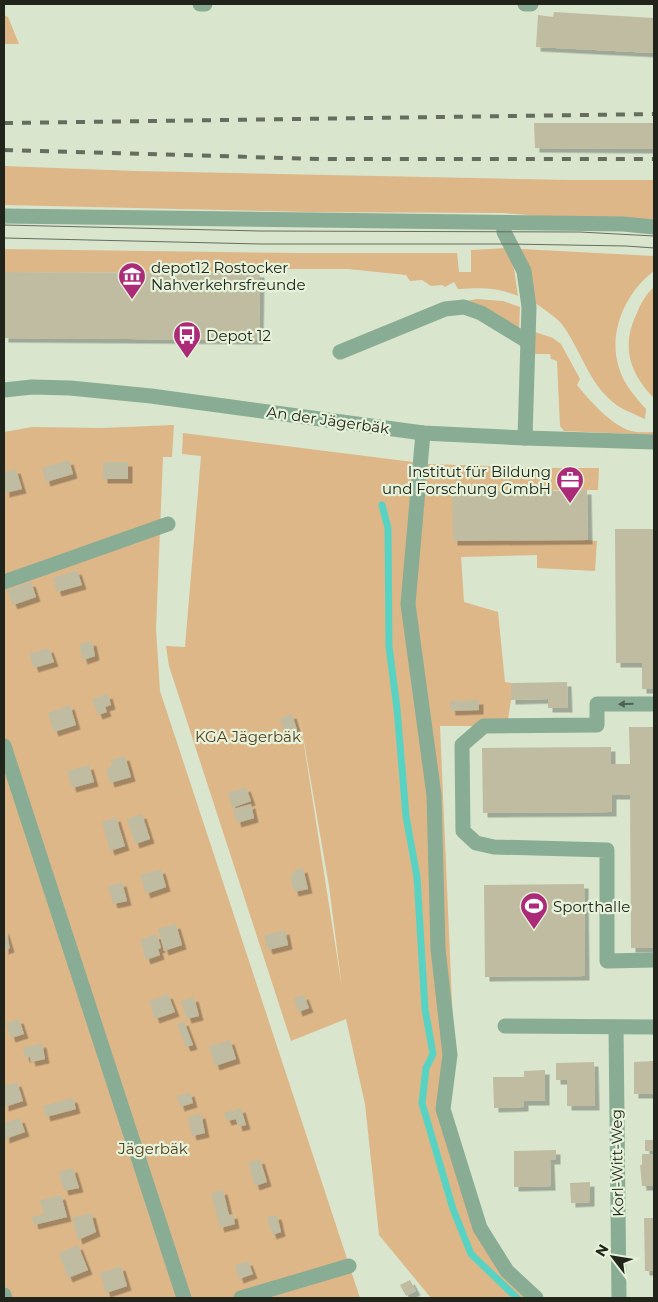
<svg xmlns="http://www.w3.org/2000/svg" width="658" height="1302" viewBox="0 0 658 1302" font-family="Montserrat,sans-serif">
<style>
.green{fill:#ddb788;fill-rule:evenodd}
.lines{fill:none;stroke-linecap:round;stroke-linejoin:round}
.stream{stroke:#58d3c3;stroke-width:7}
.building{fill:#c0bca2;filter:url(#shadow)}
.minor{stroke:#89ac95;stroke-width:15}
.tram{stroke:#666d5e;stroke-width:1}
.rail{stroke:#666d5e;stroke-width:4;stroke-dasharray:9 9;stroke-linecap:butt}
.oneway{fill:#4f6152}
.labels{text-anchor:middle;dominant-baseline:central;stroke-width:4.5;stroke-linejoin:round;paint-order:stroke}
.poi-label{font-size:15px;fill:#20241b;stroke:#e6f2d9;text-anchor:start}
.street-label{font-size:15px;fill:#20241b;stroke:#e6f2d9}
.park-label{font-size:15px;fill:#563f1f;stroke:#e6f2d9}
</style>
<defs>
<filter id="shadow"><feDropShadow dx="4.5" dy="4.5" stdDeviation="0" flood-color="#0004"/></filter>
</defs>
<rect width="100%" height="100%" fill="#d9e5cc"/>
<g class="green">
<polygon points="4,15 8,17 19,44 4,44"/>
<polygon points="4,166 135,171 571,180 654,180 654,220 567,218 503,213 309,212 4,205"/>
<path d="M507,248L514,269L518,296C495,287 482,288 458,289L454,282L445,287L442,285L431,286L422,280L410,281L406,275L348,269H284L270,275L260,273L4,272V249L296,253H457L459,272H471V250Z"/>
<path d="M521,249L654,256V271C628,290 610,327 617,360C620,379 633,395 646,409L645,419C635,414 622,410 614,403C587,381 581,349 561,323C556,317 539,306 531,300Z"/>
<path d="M654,287V398C629,373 621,345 637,313C641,303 646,294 654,287Z"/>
<polygon points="477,299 503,301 520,307 519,330 460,302"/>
<path d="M532,331L553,338L561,344L580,379L577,385C589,400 611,425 631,431C638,433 647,432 654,432V435L564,431L560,426L557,361L551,359L550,354H533Z"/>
<polygon points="174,425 172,457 163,457 156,629 160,691 360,1298 4,1298 4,432 32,427 101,428"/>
<path d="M183,433L429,464L548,468H599L598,490L453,491L588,540L597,541L595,571L537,568V555L461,557L464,602L498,612L505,682L511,683V700L507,726H440L453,1025L450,1109L484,1229L523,1282L540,1298H431L379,1235L365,1104L346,1019L291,1041L169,666L166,646L185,647L201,456L182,454ZM299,713L329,886L342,988Z"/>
</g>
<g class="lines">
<polyline class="stream" points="382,505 388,528 389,646 397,709 406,816 417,877 425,1009 433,1054 426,1068 422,1103 453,1209 471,1254 517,1298"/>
</g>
<g class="building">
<polygon points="554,12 654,18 654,53 536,47 538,15 553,17"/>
<polygon points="534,123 654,123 654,149 535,148"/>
<polygon points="4,272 260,273 259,340 4,338"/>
<polygon points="69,460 73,474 46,482 42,468"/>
<rect x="103" y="462" width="25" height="17"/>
<polygon points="16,469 22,489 5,493 4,472"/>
<polygon points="540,489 553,489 553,491 587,490 588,540 453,541 452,491 540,491"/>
<polygon points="615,529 654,529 654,689 642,689 642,663 616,663"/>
<polygon points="77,570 82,585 57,592 53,578"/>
<polygon points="31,582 36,597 13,605 7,590"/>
<polygon points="92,641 95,656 83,660 79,644"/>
<polygon points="49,648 54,662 34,668 29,654"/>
<polygon points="567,682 568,708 548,708 548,699 511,700 511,683"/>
<polygon points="108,694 111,705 105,707 107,712 98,715 92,699"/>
<polygon points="479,700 479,710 451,711 450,701"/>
<polygon points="70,705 76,725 54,732 48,713"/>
<polygon points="292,714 297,730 284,733 280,718"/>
<polygon points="629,727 654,727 654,948 631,948 630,795 612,795 612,812 483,813 482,748 611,747 611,764 630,764"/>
<polygon points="125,756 131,777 110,783 106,769 112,766 110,760"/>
<polygon points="89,765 94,782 72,788 67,771"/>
<polygon points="246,787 251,801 232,808 228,793"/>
<polygon points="251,804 254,818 237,823 233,809"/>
<polygon points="142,814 150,839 135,844 127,819"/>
<polygon points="116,817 125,846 110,851 102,822"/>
<polygon points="303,868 308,889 294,892 290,876 293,875 293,871"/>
<polygon points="161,869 166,887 146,894 140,875"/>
<polygon points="122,882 127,901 113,904 108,886"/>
<polygon points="584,884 585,976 485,977 484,885"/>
<polygon points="176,924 182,945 164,951 158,929"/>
<polygon points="4,928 10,948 4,950"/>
<polygon points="285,930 288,945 268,950 264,935"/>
<polygon points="157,934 161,948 158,949 160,955 146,960 140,940"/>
<polygon points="168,994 175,1012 155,1019 149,1001"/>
<polygon points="304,995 309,1008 298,1012 294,998"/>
<polygon points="194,997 199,1016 187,1019 181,1001"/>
<polygon points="19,1019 24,1034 11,1038 6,1023"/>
<polygon points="184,1021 193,1045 186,1047 177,1024"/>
<polygon points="230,1040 236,1059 215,1066 209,1046"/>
<polygon points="42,1043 45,1059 31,1062 30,1057 25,1058 23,1048"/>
<polygon points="654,1061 654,1094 634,1094 634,1062"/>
<polygon points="594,1062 595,1106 567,1106 567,1080 556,1080 556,1063"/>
<polygon points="545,1070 545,1101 524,1101 524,1107 494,1108 493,1077 524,1077 524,1071"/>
<polygon points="17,1082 23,1101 4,1107 4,1086"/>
<polygon points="190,1092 193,1103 180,1107 177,1096"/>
<polygon points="73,1098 76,1109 46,1117 43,1106"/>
<polygon points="241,1108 246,1125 238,1127 236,1119 227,1121 224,1113"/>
<polygon points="201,1114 205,1133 192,1136 188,1117"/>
<polygon points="20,1118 25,1132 5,1139 4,1123"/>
<rect x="645" y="1140" width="9" height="11"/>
<polygon points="556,1150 556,1160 550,1160 551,1186 514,1187 514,1151"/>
<polygon points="642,1154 654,1154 654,1186 642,1186 640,1165 642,1165"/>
<polygon points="260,1159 267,1182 255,1186 248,1163"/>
<polygon points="73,1168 79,1188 64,1191 59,1172"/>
<polygon points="590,1182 590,1202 571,1203 570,1183"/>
<polygon points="223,1190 229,1215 233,1214 235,1224 220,1228 211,1193"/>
<polygon points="61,1195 67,1217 34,1225 32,1217 44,1214 40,1200"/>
<polygon points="91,1213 96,1232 78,1240 72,1218"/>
<polygon points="277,1215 281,1232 272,1235 267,1217"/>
<polygon points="644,1218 654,1218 654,1271 645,1271"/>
<polygon points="78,1245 88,1270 68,1278 59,1253"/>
<polygon points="248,1261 253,1274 239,1279 235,1265"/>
<polygon points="121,1266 127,1286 106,1293 100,1273"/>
<polygon points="410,1280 416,1291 406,1296 400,1285"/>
</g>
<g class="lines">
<g class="minor">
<polyline points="200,4 205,4"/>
<polyline points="525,4 531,4"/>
<polyline points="4,216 623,224 654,227"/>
<polyline points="503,223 504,232 524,271 529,307 525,438"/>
<polyline points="340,352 445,309 464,307 481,313 527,341"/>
<polyline points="4,390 32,387 70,388 151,396 423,433 525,438 654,442"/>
<polyline points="423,433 408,604 434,795 438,949 450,1055 443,1109 480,1228 507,1271 536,1298"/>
<polyline points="4,582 168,524"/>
<polyline points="654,704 597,704 597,725 484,726 462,745 463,831 476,843 494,847 607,850 607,961 654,960"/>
<polyline points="4,746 184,1298"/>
<polyline points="505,1026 654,1027"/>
<polyline points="616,1028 619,1298"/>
<polyline points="4,1295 5,1298"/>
<polyline points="241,1298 349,1266"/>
</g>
<g class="tram">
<polyline points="4,225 259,231 580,232 654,236"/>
<polyline points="4,238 260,244 510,244 626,246 654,248"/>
</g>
<g class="rail">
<polyline points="4,123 654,114"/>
<polyline points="4,150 322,159 654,159"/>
</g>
</g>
<defs><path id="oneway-solid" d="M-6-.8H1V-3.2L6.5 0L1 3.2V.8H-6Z" transform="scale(1.25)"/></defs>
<use class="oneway" href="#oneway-solid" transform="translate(626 704) rotate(179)"/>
<defs>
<g id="museum-pin" transform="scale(1.4375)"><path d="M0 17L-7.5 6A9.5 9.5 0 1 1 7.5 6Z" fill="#ac2b78" stroke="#e6f2d9"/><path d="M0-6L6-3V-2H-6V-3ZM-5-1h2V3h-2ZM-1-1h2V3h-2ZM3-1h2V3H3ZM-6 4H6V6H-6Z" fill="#fff"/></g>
<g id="bus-pin" transform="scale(1.4375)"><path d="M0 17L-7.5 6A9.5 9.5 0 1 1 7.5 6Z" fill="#ac2b78" stroke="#e6f2d9"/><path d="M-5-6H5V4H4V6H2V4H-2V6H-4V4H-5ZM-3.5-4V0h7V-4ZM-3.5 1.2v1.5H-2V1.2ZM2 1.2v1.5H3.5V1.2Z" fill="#fff"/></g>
<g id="office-pin" transform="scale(1.4375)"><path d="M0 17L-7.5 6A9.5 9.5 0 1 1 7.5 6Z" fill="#ac2b78" stroke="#e6f2d9"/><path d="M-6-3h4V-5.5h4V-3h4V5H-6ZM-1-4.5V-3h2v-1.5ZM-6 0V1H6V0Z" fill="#fff"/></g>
<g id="stadium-pin" transform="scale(1.4375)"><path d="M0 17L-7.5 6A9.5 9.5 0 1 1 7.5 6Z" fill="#ac2b78" stroke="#e6f2d9"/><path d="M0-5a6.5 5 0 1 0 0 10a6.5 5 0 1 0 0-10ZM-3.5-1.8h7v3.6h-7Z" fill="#fff"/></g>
</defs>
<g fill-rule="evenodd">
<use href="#museum-pin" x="132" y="276"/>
<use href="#bus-pin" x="187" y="335"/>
<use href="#office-pin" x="570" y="480"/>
<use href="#stadium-pin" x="534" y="906"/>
</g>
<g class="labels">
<g class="poi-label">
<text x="151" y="267">depot12 Rostocker<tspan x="151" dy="17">Nahverkehrsfreunde</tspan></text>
<text x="206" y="335">Depot 12</text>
<text x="551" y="471" text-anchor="end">Institut für Bildung<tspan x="551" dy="17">und Forschung GmbH</tspan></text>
<text x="553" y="906">Sporthalle</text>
</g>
<g class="street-label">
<text transform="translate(328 420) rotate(8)">An der Jägerbäk</text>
<text transform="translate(617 1163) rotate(-91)">Korl-Witt-Weg</text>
</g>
<g class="park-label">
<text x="248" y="736">KGA Jägerbäk</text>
<text x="153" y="1148">Jägerbäk</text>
</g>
</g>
<rect width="658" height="1302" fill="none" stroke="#20241b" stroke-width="10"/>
<g transform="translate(613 1257) rotate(301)" stroke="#e6f2d9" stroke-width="4" paint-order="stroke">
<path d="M0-4L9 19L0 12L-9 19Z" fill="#20241b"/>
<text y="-8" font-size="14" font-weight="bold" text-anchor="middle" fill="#20241b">N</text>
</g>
</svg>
